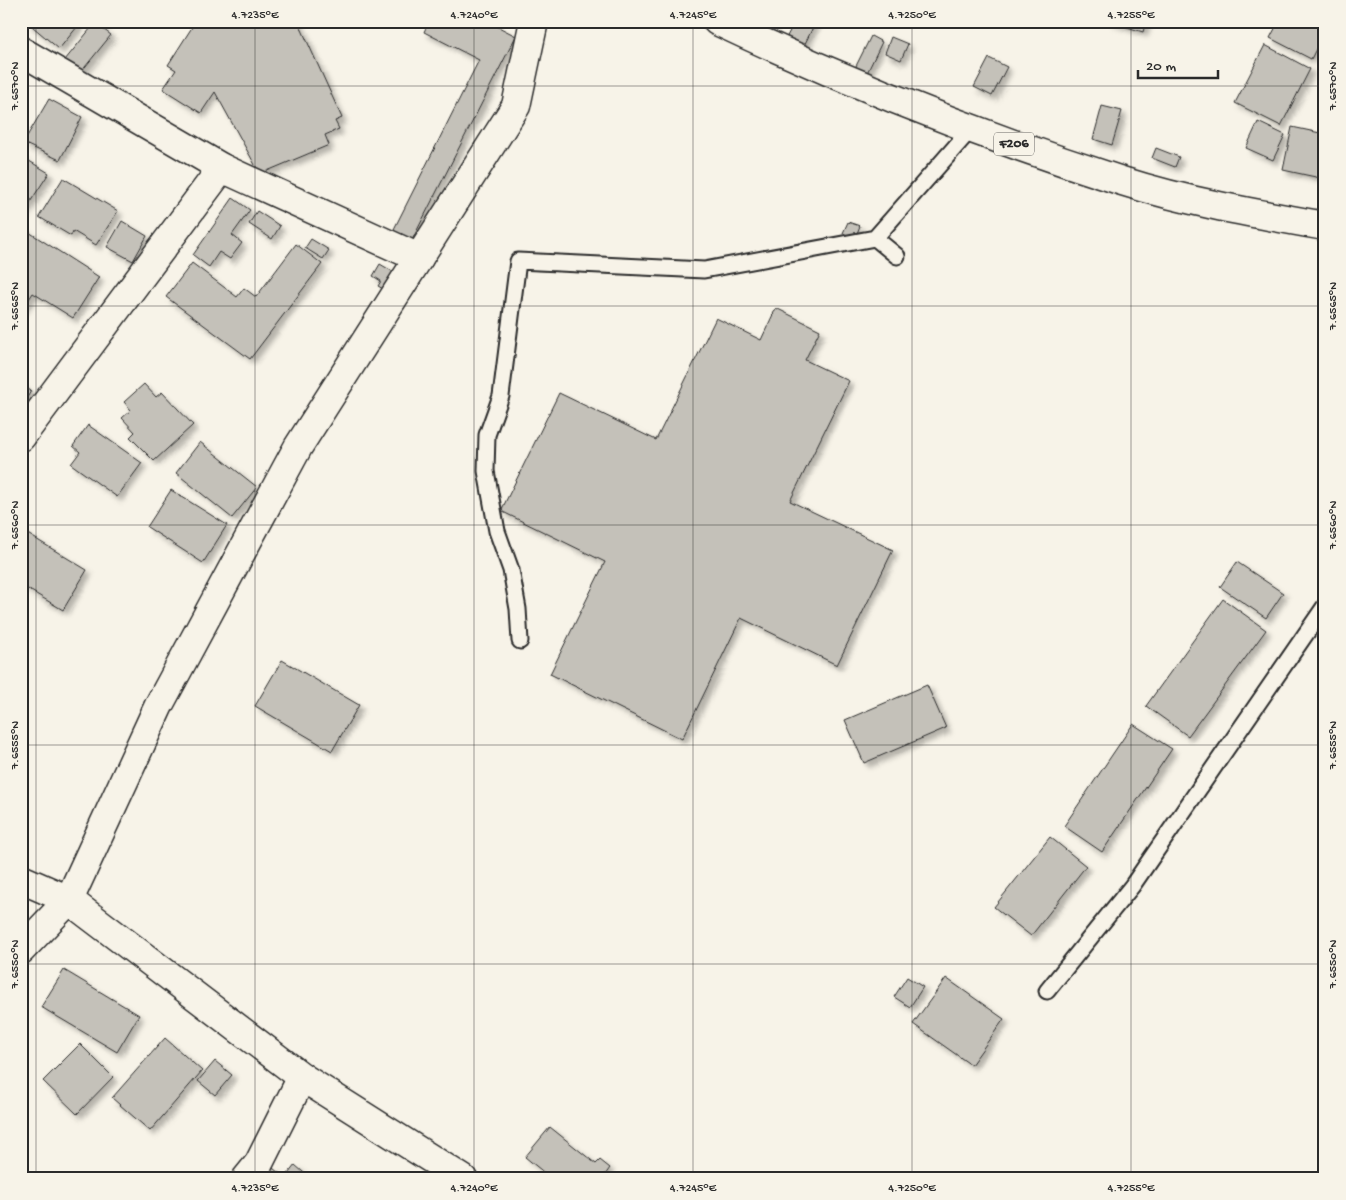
<svg xmlns="http://www.w3.org/2000/svg" width="1346" height="1200" viewBox="0 0 1346 1200" font-family="'Gochi Hand',sans-serif">
<style>
.building{fill:#c4c1b9;stroke:#2b2b2b;filter:url(#shadow)}
.lines{fill:none;stroke-linecap:round;stroke-linejoin:round}
.service-casing{stroke:#2b2b2b;stroke-width:19}
.minor-casing{stroke:#2b2b2b;stroke-width:31}
.primary-casing{stroke:#2b2b2b;stroke-width:31}
.service{stroke:#f7f3e8;stroke-width:15}
.minor{stroke:#f7f3e8;stroke-width:28}
.primary{stroke:#f7f3e8;stroke-width:28}
.ticks{fill:none;stroke:#2b2b2b;stroke-width:1;stroke-opacity:0.45}
.labels{text-anchor:middle;dominant-baseline:central;stroke-width:4;stroke-linejoin:round;paint-order:stroke}
.shield{fill:#f7f3e8;stroke:#686764;stroke-width:1}
.shield-label{font-size:14px;font-weight:bold;fill:#2b2b2b}
.neatline{fill:none;stroke:#2b2b2b;stroke-width:2}
.ticks-label{font-size:12px;text-anchor:middle;fill:#2b2b2b}
</style>
<defs>
<filter id="shadow"><feDropShadow dx="4.5" dy="4.5" stdDeviation="2.5" flood-color="#0004"/></filter>
</defs>
<rect width="100%" height="100%" fill="#f7f3e8"/>
<filter id="ink" filterUnits="userSpaceOnUse"><feTurbulence type="fractalNoise" baseFrequency=".02" numOctaves="2"/><feDisplacementMap in="SourceGraphic" scale="10" xChannelSelector="R" yChannelSelector="G"/><feConvolveMatrix kernelMatrix="1 2 1 2 8 2 1 2 1" color-interpolation-filters="sRGB"/></filter>
<g filter="url(#ink)">
<g class="building">
<polygon points="26,21 82,21 59,49"/>
<polygon points="196,21 298,21 342,118 335,121 339,129 325,135 329,145 260,174 215,92 201,113 163,89 176,70 168,65"/>
<polygon points="429,21 487,21 516,36 410,244 391,235 479,60 424,32"/>
<polygon points="795,21 816,21 800,54 782,46"/>
<polygon points="1108,21 1146,21 1143,32"/>
<polygon points="1279,21 1325,21 1325,31 1311,59 1270,38"/>
<polygon points="95,23 111,35 81,72 65,60"/>
<polygon points="871,36 882,42 866,75 854,70"/>
<polygon points="891,37 908,44 901,60 885,53"/>
<polygon points="1265,45 1310,69 1281,126 1235,103"/>
<polygon points="989,58 1007,67 992,96 974,87"/>
<polygon points="49,99 82,117 60,160 23,143"/>
<polygon points="1102,106 1122,111 1112,145 1093,139"/>
<polygon points="1258,122 1285,135 1273,160 1246,148"/>
<polygon points="1292,127 1325,134 1325,179 1283,170"/>
<polygon points="1156,148 1179,157 1175,167 1152,158"/>
<polygon points="21,156 49,173 23,213 21,212"/>
<polygon points="63,178 118,211 96,245 73,231 71,236 39,217"/>
<polygon points="233,198 250,210 232,235 242,243 230,259 219,252 209,267 193,255"/>
<polygon points="257,211 280,226 272,239 249,224"/>
<polygon points="122,221 147,236 133,261 107,247"/>
<polygon points="848,222 860,226 855,238 843,233"/>
<polygon points="21,227 99,277 73,318 33,293 21,311"/>
<polygon points="311,239 329,250 323,259 305,248"/>
<polygon points="296,244 322,264 250,359 166,297 192,263 237,297 244,288 256,297"/>
<polygon points="380,264 402,277 392,294 378,286 381,281 373,276"/>
<polygon points="776,308 820,330 805,360 849,381 790,501 893,550 837,665 741,618 682,739 550,674 605,562 501,511 559,393 656,440 716,318 761,340"/>
<polygon points="21,384 31,391 25,401 21,399"/>
<polygon points="144,384 156,397 162,392 193,425 154,461 130,437 135,432 122,418 131,410 124,402"/>
<polygon points="88,425 142,463 117,497 71,464 80,452 73,446"/>
<polygon points="200,442 257,487 232,518 176,473"/>
<polygon points="171,490 227,525 203,563 147,527"/>
<polygon points="21,530 87,570 63,610 21,585"/>
<polygon points="1237,562 1283,593 1266,618 1220,587"/>
<polygon points="1223,599 1266,630 1188,736 1146,706"/>
<polygon points="282,660 359,705 332,751 255,706"/>
<polygon points="927,685 946,728 864,763 845,720"/>
<polygon points="1133,724 1172,749 1102,852 1064,826"/>
<polygon points="1050,837 1086,866 1031,936 994,907"/>
<polygon points="64,970 139,1015 117,1052 41,1007"/>
<polygon points="907,977 923,987 910,1007 894,997"/>
<polygon points="946,978 1004,1019 971,1065 913,1024"/>
<polygon points="165,1038 202,1071 150,1131 112,1098"/>
<polygon points="80,1044 113,1077 77,1114 43,1081"/>
<polygon points="215,1061 232,1075 215,1095 198,1081"/>
<polygon points="550,1127 596,1164 600,1160 610,1168 602,1179 552,1179 525,1157"/>
<polygon points="295,1165 311,1179 264,1179 273,1168 285,1178"/>
</g>
<g class="lines">
<g class="service-casing">
<g id="service">
<polyline points="875,238 897,256"/>
<polyline points="520,641 518,609 511,570 497,531 486,471 487,435 501,396 518,261 704,270 875,238 971,129"/>
<polyline points="1047,991 1132,886 1325,606"/>
</g>
</g>
<g class="minor-casing">
<g id="minor">
<polyline points="21,51 222,168 419,258"/>
<polyline points="21,437 222,168"/>
<polyline points="21,879 69,900 302,1077 463,1179"/>
<polyline points="21,950 69,900 159,705 298,447 516,106 534,21"/>
<polyline points="246,1179 259,1163 302,1077"/>
</g>
</g>
<g class="primary-casing">
<path id="primary" d="M717,21C848,83 984,137 1122,181C1188,202 1257,214 1325,226"/>
</g>
<use href="#service" class="service"/>
<use href="#minor" class="minor"/>
<use href="#primary" class="primary"/>
</g>
</g>
<path class="ticks" d="M36,21V1179M255,21V1179M474,21V1179M693,21V1179M912,21V1179M1131,21V1179M21,86H1325M21,306H1325M21,525H1325M21,745H1325M21,964H1325"/>
<g class="labels">
<rect class="shield" x="994" y="132.5" width="40" height="23" rx="4"/>
<g class="shield-label">
<text x="1014" y="144">F206</text>
</g>
</g>
<rect width="1346" height="1200" fill="none" stroke="#f7f3e8" stroke-width="55"/>
<path d="M1138 70v8h80v-8" fill="none" stroke="#2b2b2b" stroke-width="2.5"/>
<text x="1146" y="70" font-size="15" fill="#2b2b2b" stroke="#f7f3e8" stroke-width="4" paint-order="stroke">20 m</text>
<rect x="28" y="28" width="1290" height="1144" class="neatline"/>
<g class="ticks-label">
<text x="255" y="18">4.7235°E</text>
<text x="474" y="18">4.7240°E</text>
<text x="693" y="18">4.7245°E</text>
<text x="912" y="18">4.7250°E</text>
<text x="1131" y="18">4.7255°E</text>
<text transform="translate(14 86) rotate(-90)" y="4">7.6570°N</text>
<text transform="translate(1332 86) rotate(-90)" y="4">7.6570°N</text>
<text transform="translate(14 306) rotate(-90)" y="4">7.6565°N</text>
<text transform="translate(1332 306) rotate(-90)" y="4">7.6565°N</text>
<text transform="translate(14 525) rotate(-90)" y="4">7.6560°N</text>
<text transform="translate(1332 525) rotate(-90)" y="4">7.6560°N</text>
<text transform="translate(14 745) rotate(-90)" y="4">7.6555°N</text>
<text transform="translate(1332 745) rotate(-90)" y="4">7.6555°N</text>
<text transform="translate(14 964) rotate(-90)" y="4">7.6550°N</text>
<text transform="translate(1332 964) rotate(-90)" y="4">7.6550°N</text>
<text x="255" y="1191">4.7235°E</text>
<text x="474" y="1191">4.7240°E</text>
<text x="693" y="1191">4.7245°E</text>
<text x="912" y="1191">4.7250°E</text>
<text x="1131" y="1191">4.7255°E</text>
</g>
</svg>
